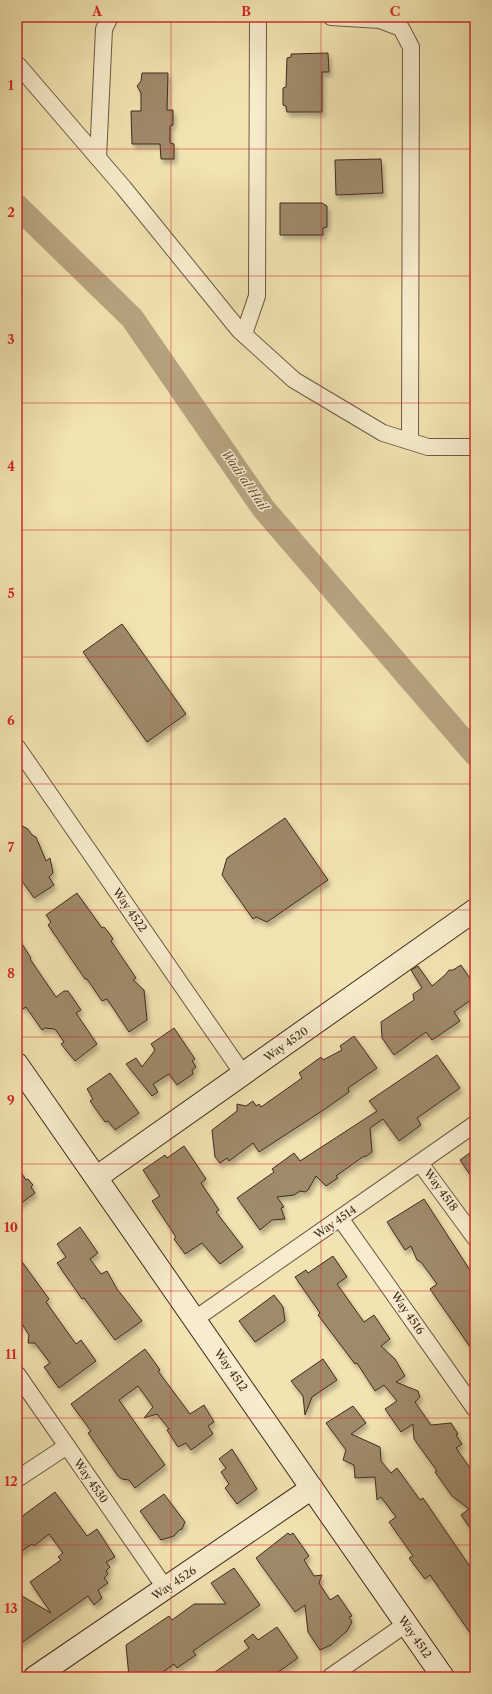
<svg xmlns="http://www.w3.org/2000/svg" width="492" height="1694" viewBox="0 0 492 1694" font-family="'Libre Caslon Text',serif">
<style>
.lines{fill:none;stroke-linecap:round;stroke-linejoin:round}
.river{stroke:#b7a480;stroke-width:24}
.building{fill:#9f8a6b;stroke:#45291f;filter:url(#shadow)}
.street-casing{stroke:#705844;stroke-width:18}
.secondary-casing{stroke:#45291f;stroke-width:24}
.street{stroke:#f7edcd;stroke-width:16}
.secondary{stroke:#f7edcd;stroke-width:22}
.grid{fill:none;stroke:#d62828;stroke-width:1;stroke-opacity:0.55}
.labels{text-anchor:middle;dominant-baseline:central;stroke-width:3;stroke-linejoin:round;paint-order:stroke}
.street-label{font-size:11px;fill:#45291f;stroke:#f7edcd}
.water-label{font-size:12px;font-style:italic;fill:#674e3c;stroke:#f7edcd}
.neatline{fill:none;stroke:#d62828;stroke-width:1.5}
.grid-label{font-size:13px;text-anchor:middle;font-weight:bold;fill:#d62828}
</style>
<defs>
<filter id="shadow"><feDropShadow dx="2.5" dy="4.5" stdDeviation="2" flood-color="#0004"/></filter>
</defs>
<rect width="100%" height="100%" fill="#f2e4b2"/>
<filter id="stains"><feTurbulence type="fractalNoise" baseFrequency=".005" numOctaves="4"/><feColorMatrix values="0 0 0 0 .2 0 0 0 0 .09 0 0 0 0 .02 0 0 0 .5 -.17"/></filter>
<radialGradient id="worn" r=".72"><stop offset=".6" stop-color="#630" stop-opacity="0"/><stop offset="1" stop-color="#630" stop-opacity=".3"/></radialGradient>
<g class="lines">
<polyline class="river" points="17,206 132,318 263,508 475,754"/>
</g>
<g class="building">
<polygon points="328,53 329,72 322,72 322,112 287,112 286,106 283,105 283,88 286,87 287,58 291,57 291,54"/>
<polygon points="142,73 168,73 167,110 173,110 173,125 170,126 170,143 174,144 174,159 161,159 160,144 132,144 131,111 141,111 141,93 137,86 141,81"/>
<polygon points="381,159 383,193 336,195 335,160"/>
<polygon points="280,203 322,203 327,206 327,227 323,228 323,235 280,235"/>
<polygon points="122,624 186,714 147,742 83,652"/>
<polygon points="285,818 328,880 267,922 256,917 253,919 222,875 227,858"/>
<polygon points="17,823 28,829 32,835 36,837 46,861 50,858 53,873 49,877 54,885 34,898 17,874"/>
<polygon points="77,893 102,928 104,927 109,933 113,939 111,941 136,978 133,980 144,990 147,1020 129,1032 107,999 102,1001 87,979 85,979 48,925 51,922 46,915"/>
<polygon points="17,936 31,958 30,959 56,997 64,991 68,991 81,1010 76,1013 97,1044 75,1061 61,1044 64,1042 55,1029 45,1028 42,1030 26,1007 23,1009 17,1001"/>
<polygon points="461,965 475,986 475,997 454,1012 460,1021 432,1040 426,1032 394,1055 382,1038 381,1022 414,1000 413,994 422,988 411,970 418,966 432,986 445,975 449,970 453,970"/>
<polygon points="174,1028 195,1059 192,1061 196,1067 192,1070 193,1074 177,1085 169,1074 153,1084 158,1092 152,1096 126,1064 136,1058 142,1067 155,1050 151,1044"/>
<polygon points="354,1036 377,1068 348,1088 349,1092 325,1109 259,1152 253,1143 229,1161 227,1158 220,1163 215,1157 212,1130 237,1111 237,1104 246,1106 253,1101 256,1106 259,1104 261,1107 302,1078 299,1073 321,1057 323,1060 342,1050 340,1046"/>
<polygon points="437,1055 460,1088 417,1118 421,1125 399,1141 383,1119 370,1128 372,1152 365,1157 364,1156 336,1176 338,1178 326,1186 316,1176 308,1190 305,1192 300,1191 294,1195 277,1197 284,1207 281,1208 285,1219 272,1220 260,1230 237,1198 274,1172 272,1169 294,1153 300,1161 377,1111 369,1101"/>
<polygon points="110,1073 139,1113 115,1130 108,1121 105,1122 90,1101 93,1099 87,1089"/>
<polygon points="184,1146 206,1179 201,1183 219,1210 216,1212 243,1247 220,1264 202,1243 185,1254 174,1239 176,1237 152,1201 160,1196 143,1170 165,1155 167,1158"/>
<polygon points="475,1149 475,1182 460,1160"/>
<polygon points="17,1166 26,1180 28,1179 33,1185 31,1187 35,1193 17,1206"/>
<polygon points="424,1199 475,1278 475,1354 430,1289 437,1284 421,1262 417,1260 411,1246 405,1250 387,1222"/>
<polygon points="80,1227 98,1253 90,1259 101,1274 107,1271 117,1289 142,1321 115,1340 84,1298 82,1299 57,1263 66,1257 57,1244"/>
<polygon points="17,1255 49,1299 46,1302 76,1344 81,1340 96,1361 59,1388 44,1367 50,1363 35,1343 28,1343 29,1335 17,1316"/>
<polygon points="333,1256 347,1277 337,1284 364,1322 374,1315 390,1339 381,1346 395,1359 405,1376 396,1382 418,1391 420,1397 415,1402 431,1425 451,1423 458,1434 456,1435 462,1444 456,1448 475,1475 475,1535 461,1515 469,1509 452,1496 435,1472 437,1471 414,1439 413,1424 401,1432 385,1409 397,1401 384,1385 375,1391 357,1363 355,1364 318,1315 320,1313 295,1277 306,1270 308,1273"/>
<polygon points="274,1295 283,1307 285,1321 255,1342 239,1321"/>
<polygon points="145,1349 160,1370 158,1371 190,1414 204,1405 214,1422 208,1426 213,1434 191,1450 186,1443 178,1447 167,1430 169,1429 157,1414 144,1418 153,1407 138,1386 119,1400 165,1465 135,1488 129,1480 122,1479 118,1476 88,1433 91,1431 71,1404"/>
<polygon points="323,1359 337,1380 312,1397 305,1415 303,1396 291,1381"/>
<polygon points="353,1406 366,1423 351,1434 380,1447 381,1461 391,1473 397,1468 420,1500 423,1498 475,1574 475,1640 430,1575 425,1579 409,1558 413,1556 389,1522 396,1517 381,1497 377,1500 375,1477 355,1478 354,1465 343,1460 346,1450 326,1423"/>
<polygon points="232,1449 257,1489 237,1504 225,1488 229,1484 221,1472 226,1468 219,1459"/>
<polygon points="55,1492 87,1536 97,1529 115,1557 106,1562 110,1567 106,1571 108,1574 104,1578 108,1583 98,1590 102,1598 94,1605 88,1596 17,1646 17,1593 51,1613 30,1582 61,1560 58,1557 63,1553 49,1534 34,1546 32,1544 17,1554 17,1520"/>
<polygon points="164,1494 185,1522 182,1529 179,1530 174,1536 161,1540 140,1511"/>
<polygon points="288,1533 290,1535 293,1533 309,1556 304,1560 314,1576 322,1575 319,1583 330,1600 338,1595 352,1616 349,1617 352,1622 347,1631 331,1645 320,1650 308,1632 305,1605 295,1612 256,1558"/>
<polygon points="234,1568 260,1605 193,1651 196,1655 177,1668 174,1664 156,1677 129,1677 126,1645 169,1616 172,1620 194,1604 226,1604 211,1583"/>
<polygon points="277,1627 298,1658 271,1677 208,1677 249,1648 244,1641 253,1634 258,1640"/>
</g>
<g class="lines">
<g class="street-casing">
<g id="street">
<polyline points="331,17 380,20 401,28 411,47 410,441"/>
<polyline points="18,65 123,187 239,330 294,380 383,433 428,447 475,447"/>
<polyline points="98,158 104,29 110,17"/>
<polyline points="244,334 257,296 258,17"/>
<polyline points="17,747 243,1074"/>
<polyline points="420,1163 475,1238"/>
<polyline points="340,1218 475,1409"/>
<polyline points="195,1319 475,1124"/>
<polyline points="17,1374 166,1589"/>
<polyline points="17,1479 67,1446"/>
<polyline points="330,1677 406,1624"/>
</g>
</g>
<g class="secondary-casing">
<g id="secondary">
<polyline points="17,1064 443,1677"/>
<polyline points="97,1177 475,910"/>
<polyline points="35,1677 312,1488"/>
</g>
</g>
<use href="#street" class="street"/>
<use href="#secondary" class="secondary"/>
</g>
<path class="grid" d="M171,17V1677M321,17V1677M17,149H475M17,276H475M17,403H475M17,530H475M17,657H475M17,784H475M17,910H475M17,1037H475M17,1164H475M17,1291H475M17,1418H475M17,1545H475"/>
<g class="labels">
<g class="street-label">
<text transform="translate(130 910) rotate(55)">Way 4522</text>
<text transform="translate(286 1044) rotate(-35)">Way 4520</text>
<text transform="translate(441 1190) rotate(54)">Way 4518</text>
<text transform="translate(335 1222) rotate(-35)">Way 4514</text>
<text transform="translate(408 1313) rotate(55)">Way 4516</text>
<text transform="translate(231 1370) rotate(55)">Way 4512</text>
<text transform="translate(91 1481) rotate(55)">Way 4530</text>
<text transform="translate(174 1583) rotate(-34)">Way 4526</text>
<text transform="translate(415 1637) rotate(55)">Way 4512</text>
</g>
<g class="water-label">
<text transform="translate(245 480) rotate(55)">Wadi al Hail</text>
</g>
</g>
<rect width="492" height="1694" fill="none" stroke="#f2e4b2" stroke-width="44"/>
<rect x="22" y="22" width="448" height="1650" class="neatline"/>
<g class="grid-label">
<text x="97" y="16">A</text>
<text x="246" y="16">B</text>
<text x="395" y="16">C</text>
<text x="11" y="90">1</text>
<text x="11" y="217">2</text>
<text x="11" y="344">3</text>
<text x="11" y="471">4</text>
<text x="11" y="598">5</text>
<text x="11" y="725">6</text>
<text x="11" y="852">7</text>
<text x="11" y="978">8</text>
<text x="11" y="1105">9</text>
<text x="11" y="1232">10</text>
<text x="11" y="1359">11</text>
<text x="11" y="1486">12</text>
<text x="11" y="1613">13</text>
</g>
<rect width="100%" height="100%" filter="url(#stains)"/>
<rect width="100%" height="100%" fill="url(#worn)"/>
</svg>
